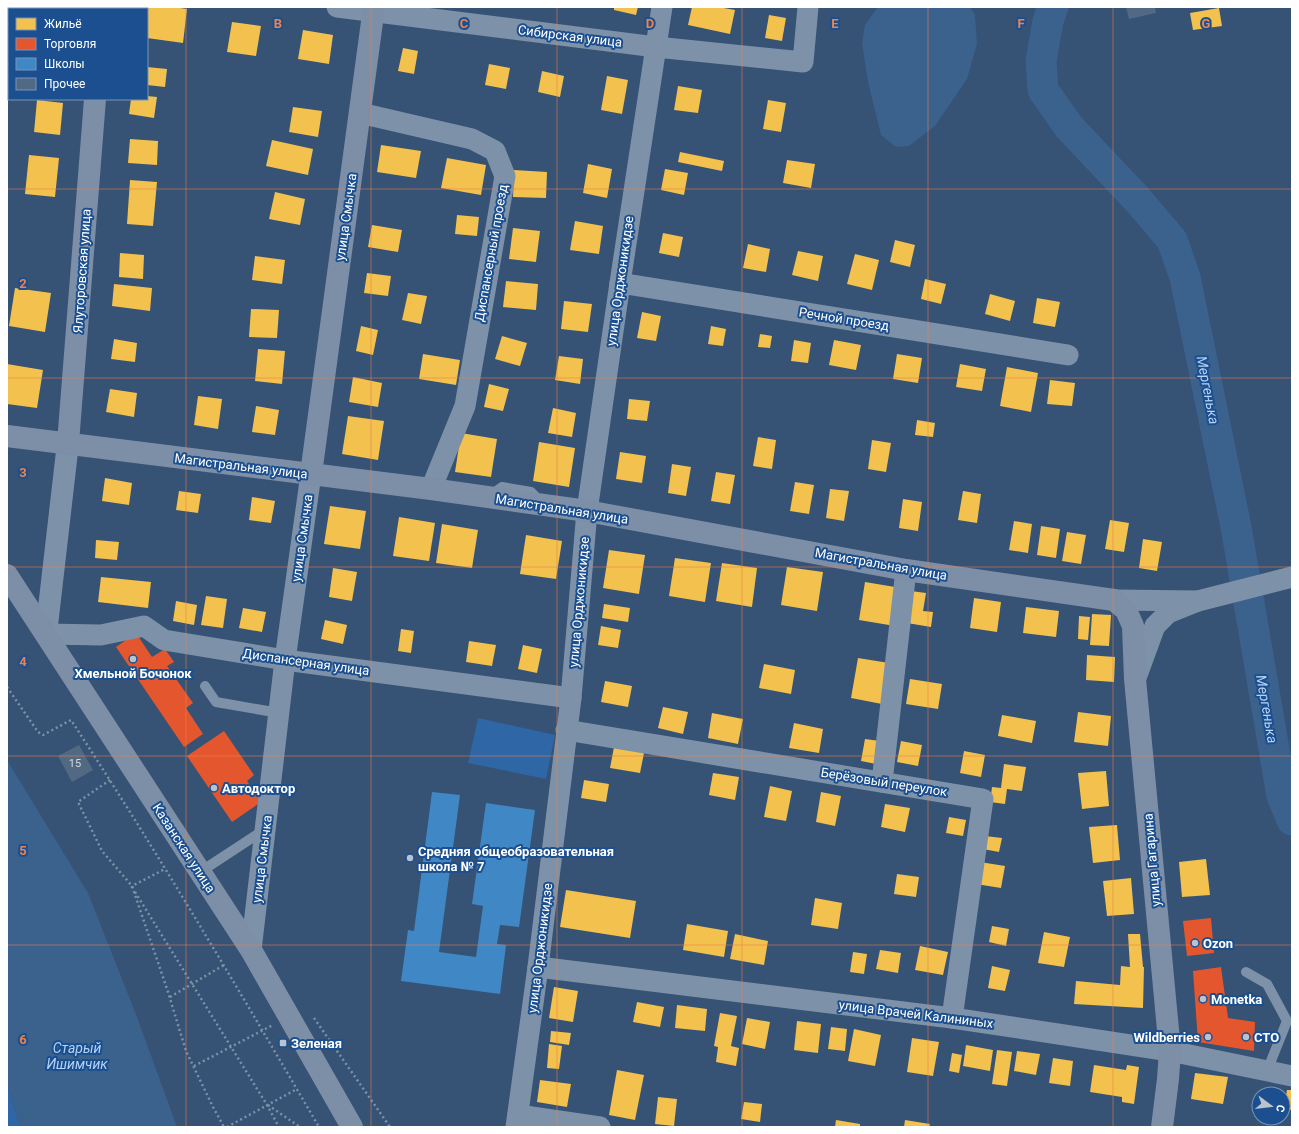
<svg xmlns="http://www.w3.org/2000/svg" width="1299" height="1134" viewBox="0 0 1299 1134" font-family="Roboto,sans-serif">
<style>
.green{fill:#2f66a5}
.water{fill:#3b618d}
.homes{fill:#f2c14e}
.shops{fill:#e4572e}
.schools{fill:#3f88c5}
.lines{fill:none;stroke-linecap:round;stroke-linejoin:round}
.river{stroke:#3b618d;stroke-width:31}
.building{fill:#526984}
.path{stroke:#7d92a8;stroke-width:2.5;stroke-dasharray:2 3;stroke-linecap:butt}
.service{stroke:#7d92a8;stroke-width:10}
.minor{stroke:#7d92a8;stroke-width:21}
.tertiary{stroke:#7d92a8;stroke-width:22}
.primary{stroke:#7d8ea7;stroke-width:22}
.grid{fill:none;stroke:#ee8249;stroke-width:1;stroke-opacity:0.55}
.poi-dot{fill:#b9c2ce;stroke:#1b4f8f;stroke-width:1.5}
.labels{text-anchor:middle;dominant-baseline:central;stroke-width:4;stroke-linejoin:round;paint-order:stroke}
.number-label{font-size:11px;fill:#d4dae0}
.street-label{font-size:13px;fill:#fff;stroke:#1b4f8f}
.poi-label{font-size:13px;font-weight:bold;fill:#fff;stroke:#1b4f8f;text-anchor:start}
.water-label{font-size:14px;font-style:italic;fill:#b5d3f5;stroke:#1b4f8f}
.grid-label{font-size:13px;text-anchor:middle;font-weight:bold;fill:#ee8249;stroke:#1b4f8f;stroke-width:4;stroke-linejoin:round;paint-order:stroke}
</style>
<rect width="100%" height="100%" fill="#365274"/>
<g class="green">
<polygon points="478,718 555,735 546,779 468,763"/>
<polygon points="7,1083 20,1127 7,1127"/>
</g>
<g class="water">
<polygon points="878,7 970,7 975,15 977,44 967,79 935,126 909,146 896,147 881,135 868,82 862,43 865,25"/>
<polygon points="7,760 88,893 137,1017 177,1127 20,1127 7,1083"/>
</g>
<g class="homes">
<polygon points="7,7 20,7 20,9 9,9 9,20 7,20"/>
<rect x="43" y="7" width="28" height="2"/>
<polygon points="140,7 174,7 187,9 183,43 147,38 147,9 140,9"/>
<polygon points="614,7 638,7 636,15 614,10"/>
<polygon points="692,7 718,7 735,10 730,34 688,25"/>
<polygon points="1219,8 1222,26 1193,30 1190,13"/>
<polygon points="769,15 786,18 782,41 765,38"/>
<polygon points="232,22 261,26 256,56 227,52"/>
<polygon points="303,30 333,35 329,64 298,59"/>
<polygon points="403,48 418,51 414,74 398,71"/>
<polygon points="489,64 510,68 506,89 485,85"/>
<polygon points="147,67 167,69 165,87 147,85"/>
<polygon points="542,71 564,76 560,97 538,92"/>
<polygon points="607,76 628,80 622,114 601,110"/>
<polygon points="678,86 702,90 698,113 674,110"/>
<polygon points="147,96 157,97 154,118 129,114 131,99 147,99"/>
<polygon points="37,100 63,103 60,135 34,132"/>
<polygon points="768,100 786,103 781,132 763,129"/>
<polygon points="293,107 322,111 318,137 289,132"/>
<polygon points="130,139 158,141 157,165 128,163"/>
<polygon points="272,140 313,149 308,175 266,166"/>
<polygon points="381,145 421,151 416,178 377,172"/>
<polygon points="680,152 724,161 722,171 678,162"/>
<polygon points="29,155 59,158 55,197 25,194"/>
<polygon points="447,158 486,165 481,195 441,188"/>
<polygon points="787,160 815,164 811,188 783,183"/>
<polygon points="588,164 612,169 607,198 583,193"/>
<polygon points="665,169 688,173 684,195 661,190"/>
<polygon points="514,170 547,172 546,198 513,197"/>
<polygon points="130,180 157,182 153,226 127,224"/>
<polygon points="275,192 305,199 300,225 269,219"/>
<polygon points="457,215 479,217 477,236 455,234"/>
<polygon points="575,221 603,226 599,254 570,250"/>
<polygon points="372,225 402,230 398,252 368,247"/>
<polygon points="513,228 540,231 536,262 509,259"/>
<polygon points="663,233 683,237 679,257 659,253"/>
<polygon points="895,240 915,245 910,267 890,262"/>
<polygon points="748,244 770,249 766,272 743,268"/>
<polygon points="798,251 823,256 818,281 792,275"/>
<polygon points="120,253 144,255 143,279 119,277"/>
<polygon points="855,254 879,260 872,290 847,284"/>
<polygon points="255,256 285,260 282,284 252,280"/>
<polygon points="367,273 391,276 388,296 364,293"/>
<polygon points="925,279 946,284 941,304 921,299"/>
<polygon points="506,281 538,284 536,310 503,307"/>
<polygon points="114,284 152,288 150,311 112,306"/>
<polygon points="15,288 51,293 45,332 9,326"/>
<polygon points="408,293 427,296 421,324 402,320"/>
<polygon points="990,294 1015,301 1010,321 985,314"/>
<polygon points="1037,298 1060,302 1055,327 1033,323"/>
<polygon points="564,301 592,304 588,332 561,329"/>
<polygon points="251,309 279,310 277,338 249,337"/>
<polygon points="642,312 661,316 656,341 637,338"/>
<polygon points="361,326 378,330 373,355 356,351"/>
<polygon points="711,326 726,329 723,346 708,344"/>
<polygon points="760,334 772,336 770,348 758,347"/>
<polygon points="502,336 527,343 520,366 495,359"/>
<polygon points="114,339 137,343 135,362 111,359"/>
<polygon points="794,340 811,343 808,363 791,361"/>
<polygon points="834,340 861,345 856,370 829,365"/>
<polygon points="258,349 285,351 282,384 255,381"/>
<polygon points="423,354 460,360 456,385 419,379"/>
<polygon points="897,354 922,358 918,383 893,379"/>
<polygon points="559,356 583,359 580,384 555,380"/>
<polygon points="7,364 43,370 37,408 7,404"/>
<polygon points="960,364 986,369 982,391 956,387"/>
<polygon points="1007,367 1038,373 1031,412 1000,406"/>
<polygon points="353,377 382,383 378,407 349,402"/>
<polygon points="1050,380 1075,383 1072,406 1047,404"/>
<polygon points="489,384 509,389 503,411 484,407"/>
<polygon points="110,389 137,393 134,417 106,412"/>
<polygon points="198,396 222,399 218,429 194,425"/>
<polygon points="629,399 650,401 647,421 627,419"/>
<polygon points="256,406 279,410 275,435 252,432"/>
<polygon points="553,408 576,413 572,437 548,433"/>
<polygon points="348,416 384,421 378,460 342,454"/>
<polygon points="917,420 935,423 933,437 915,435"/>
<polygon points="461,433 497,439 491,477 455,472"/>
<polygon points="758,437 776,440 772,469 753,466"/>
<polygon points="872,440 891,443 886,472 868,469"/>
<polygon points="539,442 575,448 569,487 533,481"/>
<polygon points="620,452 646,456 642,483 616,479"/>
<polygon points="672,464 691,467 686,496 668,493"/>
<polygon points="716,472 735,475 730,504 711,501"/>
<polygon points="105,478 132,483 129,505 102,501"/>
<polygon points="795,482 814,485 809,514 790,511"/>
<polygon points="830,489 849,491 844,521 826,518"/>
<polygon points="179,491 201,494 198,513 176,510"/>
<polygon points="963,491 981,494 977,523 958,520"/>
<polygon points="252,497 275,501 271,523 249,520"/>
<polygon points="903,499 922,502 918,531 899,528"/>
<polygon points="330,506 366,511 360,549 324,544"/>
<polygon points="399,517 435,523 429,561 393,556"/>
<polygon points="1110,520 1129,523 1124,552 1105,549"/>
<polygon points="1014,521 1032,524 1028,553 1009,550"/>
<polygon points="442,524 478,530 472,568 436,563"/>
<polygon points="1041,526 1060,529 1056,558 1037,555"/>
<polygon points="1067,532 1086,535 1081,564 1062,561"/>
<polygon points="526,535 562,541 556,579 520,574"/>
<polygon points="1143,539 1162,542 1157,571 1139,568"/>
<polygon points="96,540 119,542 117,560 95,558"/>
<polygon points="609,550 645,555 639,594 603,588"/>
<polygon points="675,558 711,563 705,602 669,596"/>
<polygon points="722,563 757,568 752,607 716,601"/>
<polygon points="787,567 823,572 817,611 781,605"/>
<polygon points="333,568 357,572 352,601 329,597"/>
<polygon points="101,577 151,582 148,608 98,602"/>
<polygon points="865,582 901,588 895,626 859,620"/>
<polygon points="911,591 926,593 923,611 933,612 931,627 907,623"/>
<polygon points="206,596 227,599 223,628 201,625"/>
<polygon points="974,598 1001,602 997,632 970,628"/>
<polygon points="176,601 197,605 194,625 173,621"/>
<polygon points="604,604 630,608 628,622 602,618"/>
<polygon points="1026,607 1059,611 1056,637 1023,633"/>
<polygon points="243,608 266,612 262,632 239,628"/>
<polygon points="1092,614 1111,615 1109,646 1090,645"/>
<polygon points="1079,616 1090,617 1088,640 1078,639"/>
<polygon points="325,620 347,625 343,644 321,639"/>
<polygon points="601,626 621,630 618,648 598,645"/>
<polygon points="401,629 414,631 411,653 398,651"/>
<polygon points="469,641 496,645 492,666 466,662"/>
<polygon points="523,645 542,649 537,673 518,669"/>
<polygon points="1087,655 1115,657 1114,682 1086,680"/>
<polygon points="858,658 889,663 882,704 851,698"/>
<polygon points="764,664 795,670 791,694 759,688"/>
<polygon points="910,679 942,684 938,709 906,704"/>
<polygon points="605,681 632,686 628,707 601,702"/>
<polygon points="663,707 688,712 683,734 658,728"/>
<polygon points="1078,712 1111,716 1108,746 1074,742"/>
<polygon points="712,713 743,719 738,744 708,738"/>
<polygon points="1002,715 1036,721 1032,743 998,736"/>
<polygon points="794,723 823,729 819,753 789,748"/>
<polygon points="865,739 880,741 876,764 861,761"/>
<polygon points="901,741 922,745 918,766 897,762"/>
<polygon points="615,742 645,748 640,773 610,768"/>
<polygon points="964,751 985,755 981,777 960,773"/>
<polygon points="1004,764 1026,767 1022,791 1007,789 1005,804 990,802 992,787 1001,788"/>
<polygon points="1106,771 1109,806 1082,809 1078,773"/>
<polygon points="713,773 739,777 735,800 709,795"/>
<polygon points="584,780 609,784 606,802 581,798"/>
<polygon points="770,786 792,791 786,821 764,817"/>
<polygon points="821,792 841,796 835,826 816,822"/>
<polygon points="885,804 910,808 905,832 881,827"/>
<polygon points="949,817 966,820 963,836 946,833"/>
<polygon points="1117,825 1120,860 1093,863 1089,827"/>
<polygon points="985,836 1002,838 999,852 983,849"/>
<polygon points="1206,859 1210,895 1182,897 1179,862"/>
<polygon points="980,862 1005,866 1001,888 976,884"/>
<polygon points="897,874 919,877 916,897 894,894"/>
<polygon points="1131,878 1134,914 1107,916 1103,881"/>
<polygon points="566,890 636,901 630,938 560,927"/>
<polygon points="815,898 842,903 838,929 811,925"/>
<polygon points="687,924 728,931 724,957 683,950"/>
<polygon points="992,926 1009,929 1006,946 989,942"/>
<polygon points="1044,932 1070,937 1064,967 1038,963"/>
<polygon points="735,934 768,941 764,965 730,959"/>
<polygon points="1128,934 1140,934 1143,967 1144,967 1143,1008 1074,1004 1076,981 1120,985 1121,966 1130,967"/>
<polygon points="920,946 948,952 943,975 915,970"/>
<polygon points="880,950 901,953 898,973 876,969"/>
<polygon points="853,952 867,954 864,974 850,972"/>
<polygon points="992,966 1010,970 1005,991 988,988"/>
<polygon points="554,987 578,991 573,1022 549,1018"/>
<polygon points="637,1002 664,1007 660,1027 633,1022"/>
<polygon points="677,1005 707,1009 705,1031 675,1028"/>
<polygon points="720,1013 737,1016 731,1046 739,1048 736,1066 716,1062 718,1047 714,1046"/>
<polygon points="747,1018 770,1022 765,1049 742,1044"/>
<polygon points="797,1021 821,1024 818,1053 794,1050"/>
<polygon points="831,1027 847,1029 845,1051 828,1049"/>
<polygon points="854,1029 881,1035 875,1066 848,1061"/>
<polygon points="551,1031 571,1033 569,1045 550,1042"/>
<polygon points="912,1038 939,1042 933,1076 907,1072"/>
<polygon points="549,1044 562,1046 559,1069 547,1068"/>
<polygon points="966,1045 993,1050 990,1071 963,1066"/>
<polygon points="997,1050 1012,1052 1007,1086 992,1084"/>
<polygon points="1017,1051 1040,1054 1036,1075 1014,1071"/>
<polygon points="952,1053 962,1055 959,1073 949,1071"/>
<polygon points="1053,1058 1073,1061 1070,1086 1049,1083"/>
<polygon points="1094,1065 1126,1070 1127,1065 1139,1067 1134,1104 1122,1102 1122,1097 1090,1092"/>
<polygon points="617,1070 644,1075 635,1120 609,1115"/>
<polygon points="1195,1073 1228,1077 1223,1104 1191,1099"/>
<polygon points="540,1080 571,1084 567,1107 537,1102"/>
<polygon points="1287,1090 1292,1090 1292,1110 1284,1109"/>
<polygon points="658,1097 677,1099 674,1126 655,1124"/>
<polygon points="744,1102 762,1104 760,1122 741,1119"/>
<polygon points="836,1120 860,1124 860,1127 835,1127"/>
<polygon points="905,1120 930,1124 929,1127 904,1127"/>
</g>
<g class="shops">
<polygon points="136,633 152,657 165,649 174,662 167,666 193,703 186,708 203,734 184,747 116,647"/>
<polygon points="224,731 254,775 247,781 261,802 232,822 187,756"/>
<polygon points="1211,918 1214,953 1187,956 1183,921"/>
<polygon points="1221,967 1228,1018 1255,1022 1254,1051 1198,1042 1193,971"/>
</g>
<polygon class="schools" points="432,792 460,795 439,952 476,957 483,906 472,904 486,803 535,810 519,927 500,925 497,944 506,945 500,994 401,981 408,930 414,931"/>
<g class="lines">
<polyline class="river" points="1053,7 1048,21 1041,61 1043,90 1069,127 1137,199 1172,240 1185,277 1236,527 1282,796 1292,820"/>
</g>
<g class="building">
<polygon points="1126,7 1155,7 1156,13 1129,19"/>
<polygon points="79,745 93,770 72,782 58,756"/>
</g>
<g class="lines">
<g class="path">
<path d="M7,687L38,732L43,735L71,720C158,853 239,990 319,1127"/>
<polyline points="110,780 78,802 102,851 132,886 168,992 186,1051 213,1107 224,1127"/>
<polyline points="132,888 132,886 165,869"/>
<polyline points="135,892 267,1105 279,1127"/>
<polyline points="170,997 224,965"/>
<polyline points="314,1018 390,1127"/>
<polyline points="194,1066 273,1025"/>
<polyline points="268,1105 300,1127"/>
<polyline points="227,1127 297,1089"/>
</g>
<g class="service">
<polyline points="491,495 502,487 531,492 535,496"/>
<polyline points="205,686 216,702 279,713"/>
<polyline points="200,872 264,830"/>
<polyline points="1246,972 1267,984 1287,1021 1267,1071"/>
</g>
<g class="minor">
<polyline points="337,7 656,47 803,62 808,7"/>
<polyline points="360,113 472,139 495,151 505,176 465,406 431,489"/>
<polyline points="620,283 1068,355"/>
<polyline points="1114,600 1198,601 1168,613 1155,626 1136,678"/>
<polyline points="1198,601 1292,577"/>
<polyline points="46,634 101,635 144,626 164,640 285,660 571,698"/>
<polyline points="566,730 983,799 952,1018"/>
<polyline points="882,782 906,570"/>
<polyline points="251,950 285,660 311,474"/>
<polyline points="538,967 952,1018 1170,1051 1292,1076"/>
<polyline points="518,1115 600,1127"/>
<polyline points="516,1127 538,967 571,698 587,511 620,283 662,7"/>
</g>
<polyline class="tertiary" points="46,634 68,443"/>
<g class="primary">
<polyline points="102,9 102,7"/>
<polyline points="7,436 431,489 587,511 906,570 1114,600 1126,610 1133,626 1135,679 1170,1051 1168,1079 1162,1127"/>
<polyline points="68,443 95,99"/>
<polyline points="311,474 374,7"/>
<polyline points="7,575 251,950 352,1127"/>
</g>
</g>
<path class="grid" d="M186,7V1127M371,7V1127M557,7V1127M742,7V1127M928,7V1127M1113,7V1127M7,189H1292M7,378H1292M7,567H1292M7,756H1292M7,945H1292"/>
<g class="poi-dot">
<circle cx="133" cy="659" r="4"/>
<circle cx="214" cy="788" r="4"/>
<circle cx="410" cy="858" r="4"/>
<circle cx="1195" cy="943" r="4"/>
<circle cx="1203" cy="999" r="4"/>
<circle cx="1208" cy="1037" r="4"/>
<circle cx="1246" cy="1037" r="4"/>
<rect x="279" y="1039" width="8" height="8" rx="2"/>
</g>
<g class="labels">
<g class="number-label">
<text x="75" y="763">15</text>
</g>
<g class="street-label">
<text transform="translate(570 36) rotate(7)">Сибирская улица</text>
<text transform="translate(346 217) rotate(-82)">улица Смычка</text>
<text transform="translate(491 253) rotate(-80)">Диспансерный проезд</text>
<text transform="translate(82 271) rotate(-86)">Ялуторовская улица</text>
<text transform="translate(620 281) rotate(-82)">улица Орджоникидзе</text>
<text transform="translate(844 319) rotate(9)">Речной проезд</text>
<text transform="translate(241 466) rotate(7)">Магистральная улица</text>
<text transform="translate(562 509) rotate(9)">Магистральная улица</text>
<text transform="translate(302 538) rotate(-82)">улица Смычка</text>
<text transform="translate(881 564) rotate(10)">Магистральная улица</text>
<text transform="translate(579 602) rotate(-85)">улица Орджоникидзе</text>
<text transform="translate(306 662) rotate(8)">Диспансерная улица</text>
<text transform="translate(884 782) rotate(9)">Берёзовый переулок</text>
<text transform="translate(184 848) rotate(57)">Казанская улица</text>
<text transform="translate(262 859) rotate(-83)">улица Смычка</text>
<text transform="translate(1152 860) rotate(-95)">улица Гагарина</text>
<text transform="translate(540 948) rotate(-83)">улица Орджоникидзе</text>
<text transform="translate(916 1014) rotate(7)">улица Врачей Калининых</text>
</g>
<g class="poi-label">
<text x="133" y="673" text-anchor="middle">Хмельной Бочонок</text>
<text x="222" y="788">Автодоктор</text>
<text x="418" y="851">Средняя общеобразовательная<tspan x="418" dy="15">школа № 7</tspan></text>
<text x="1203" y="943">Ozon</text>
<text x="1211" y="999">Monetka</text>
<text x="1200" y="1037" text-anchor="end">Wildberries</text>
<text x="1254" y="1037">СТО</text>
<text x="291" y="1043">Зеленая</text>
</g>
<g class="water-label">
<text transform="translate(1208 390) rotate(79)">Мергенька</text>
<text transform="translate(1267 709) rotate(80)">Мергенька</text>
<text x="77" y="1048">Старый<tspan x="77" dy="16">Ишимчик</tspan></text>
</g>
</g>
<g class="grid-label">
<text x="278" y="28">B</text>
<text x="464" y="28">C</text>
<text x="650" y="28">D</text>
<text x="835" y="28">E</text>
<text x="1021" y="28">F</text>
<text x="1206" y="28">G</text>
<text x="23" y="288">2</text>
<text x="23" y="477">3</text>
<text x="23" y="666">4</text>
<text x="23" y="855">5</text>
<text x="23" y="1044">6</text>
</g>
<rect width="1299" height="1134" fill="none" stroke="#ffffff" stroke-width="16"/>
<rect x="8" y="8" width="140" height="92" fill="#1b4f8f" stroke="#7695bc"/>
<rect x="16" y="18" width="20" height="12" fill="#f2c14e" stroke="#7695bc"/>
<text x="44" y="28" font-size="12" fill="#ffffff">Жильё</text>
<rect x="16" y="38" width="20" height="12" fill="#e4572e" stroke="#7695bc"/>
<text x="44" y="48" font-size="12" fill="#ffffff">Торговля</text>
<rect x="16" y="58" width="20" height="12" fill="#3f88c5" stroke="#7695bc"/>
<text x="44" y="68" font-size="12" fill="#ffffff">Школы</text>
<rect x="16" y="78" width="20" height="12" fill="#526984" stroke="#7695bc"/>
<text x="44" y="88" font-size="12" fill="#ffffff">Прочее</text>
<g transform="translate(1271 1106) rotate(105)"><circle r="19" fill="#1b4f8f" stroke="#7695bc"/>
<path d="M0-3L7 15L0 10L-7 15Z" fill="#b9c2ce"/>
<text y="-6" font-size="11" font-weight="bold" text-anchor="middle" fill="#ffffff">С</text>
</g>
</svg>
